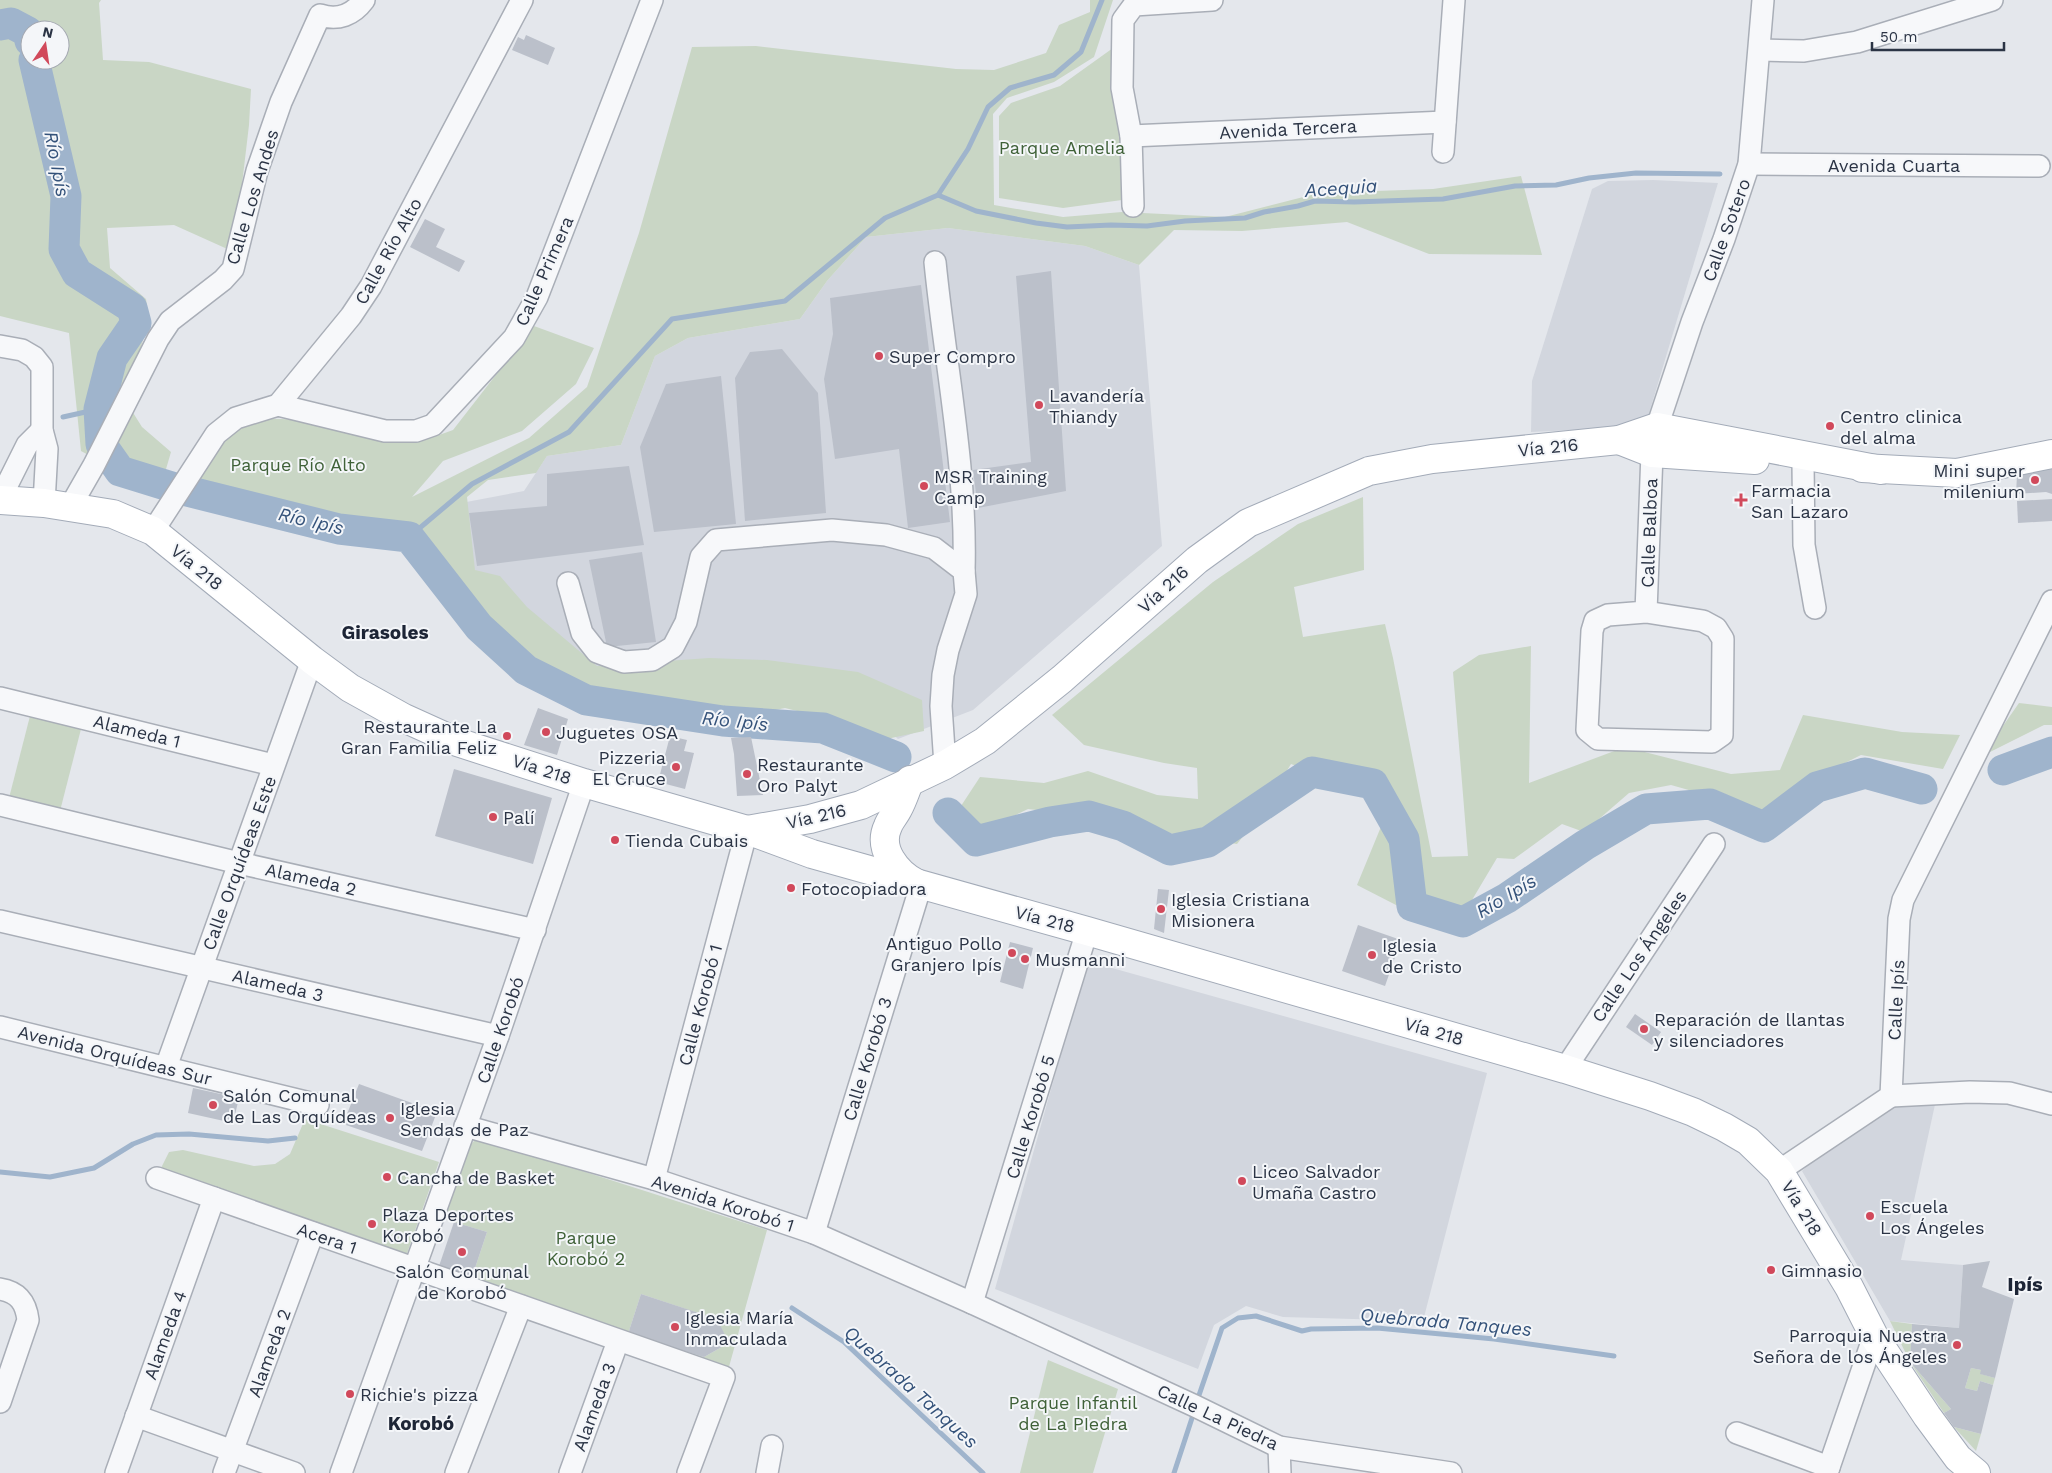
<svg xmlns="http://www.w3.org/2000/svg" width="2052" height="1473" viewBox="0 0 2052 1473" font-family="'Work Sans',sans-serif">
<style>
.built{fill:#d2d6de}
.green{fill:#c9d6c5;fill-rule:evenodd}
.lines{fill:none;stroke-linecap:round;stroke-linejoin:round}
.stream{stroke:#9fb4cc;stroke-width:5}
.river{stroke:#9fb4cc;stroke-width:31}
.building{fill:#bbc0ca}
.minor-casing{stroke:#a9aeb7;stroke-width:24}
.major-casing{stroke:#a3abb8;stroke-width:30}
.minor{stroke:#f7f8fa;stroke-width:21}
.major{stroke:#fff;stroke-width:28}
.poi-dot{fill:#d1495b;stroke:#f4f6f9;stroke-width:2}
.labels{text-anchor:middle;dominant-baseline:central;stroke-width:4;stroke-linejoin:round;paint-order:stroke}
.street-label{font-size:18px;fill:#2b3445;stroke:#f4f6f9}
.park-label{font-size:18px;fill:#3f6138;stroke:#f4f6f9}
.poi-label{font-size:18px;fill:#2b3445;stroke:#f4f6f9;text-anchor:start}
.water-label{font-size:19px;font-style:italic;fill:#34527a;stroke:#f4f6f9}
.neighbourhood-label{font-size:19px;font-weight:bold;fill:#1d2536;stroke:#f4f6f9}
.quarter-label{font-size:20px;font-weight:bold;fill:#1d2536;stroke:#f4f6f9}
</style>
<rect width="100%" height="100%" fill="#e4e7ec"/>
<g class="built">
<polygon points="1653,180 1718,183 1647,420 1619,428 1531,432 1532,381 1592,189 1608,181"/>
<polygon points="948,228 1085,246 1139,265 1162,546 973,710 898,739 851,695 773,691 547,660 460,551 461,503 524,491 547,456 621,445 655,356 688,338 800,319 827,281 866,237"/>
<polygon points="1087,961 1487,1073 1423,1321 1283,1317 1246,1306 1214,1325 1198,1369 995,1289"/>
<polygon points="1936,1100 1901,1260 1963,1265 1959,1328 1890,1321 1802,1171 1846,1129 1890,1105"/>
</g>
<g class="green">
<path d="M0,0H101L99,3L103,60L149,62L251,89L249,125L234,252L174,225L107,228L110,268L146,299L149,320L125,400L142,427L171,452L159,493L81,451L69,333L0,316ZM30,30H60V60H30Z"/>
<path d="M1090,0H1113L1094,57L1054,82L1007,98L993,114L994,205L1063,217L1122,212L1225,217L1319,193L1433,189L1521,176L1542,255L1429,254L1347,222L1242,231L1174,230L1139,265L1085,246L948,228L866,237L827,281L800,319L688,338L655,356L621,445L547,456L536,473L488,480L467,497L475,570L500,576L527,607L597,666L709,658L767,660L858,672L922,700L924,731L882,740L845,723L785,708L723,721L586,700L526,670L479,627L448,578L399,543L352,539L238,507L187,501L199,485L194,483C201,474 232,430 239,426C286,405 339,436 386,440C408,443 433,438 453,430L534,326L594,348L576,384L522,431L443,461L412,497L529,438L587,387L639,233L692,47L756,46L956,69L994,70L1046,53L1059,25L1090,12Z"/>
<polygon points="1113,48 1123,135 1122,200 1063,208 999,198 999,116 1011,103 1060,86"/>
<polygon points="1363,497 1364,570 1294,587 1303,637 1385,624 1393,658 1432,857 1468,856 1453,672 1479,655 1531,646 1529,783 1625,747 1731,774 1780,770 1803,715 1902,732 1960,735 1943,769 1861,755 1815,778 1802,817 1763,811 1671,785 1629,793 1584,832 1562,824 1514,859 1497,858 1469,905 1424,913 1396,905 1357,885 1385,817 1353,786 1291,764 1259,816 1237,844 1123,826 1089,816 1028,809 981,832 959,809 980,777 1044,783 1088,771 1157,795 1198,799 1197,768 1164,763 1084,745 1052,715 1213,582 1298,524"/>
<polygon points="2019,703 2052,707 2052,725 2044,725 1982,756"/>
<polygon points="30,716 81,729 60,811 9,798"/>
<polygon points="305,1119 439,1162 404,1262 158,1174 169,1152 183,1150 254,1166 275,1164 290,1154"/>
<path d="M482,1139L767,1230L727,1374L470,1283L487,1232L443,1219L469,1146L475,1140ZM641,1294L716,1319L729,1343L704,1357L628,1334Z"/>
<polygon points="1890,1321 1912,1324 1910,1362 1951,1409 1944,1413 1910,1362"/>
<polygon points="1048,1360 1118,1389 1093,1473 1020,1473"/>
<polygon points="1971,1368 1981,1370 1981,1374 1995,1378 1993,1385 1980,1381 1977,1391 1965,1388"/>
<polygon points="1954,1427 1981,1434 1976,1451"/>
</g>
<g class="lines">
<g class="stream">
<polyline points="938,195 976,211 1036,223 1067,227 1111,225 1147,226 1185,221 1245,218 1264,212 1298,206 1315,201 1354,202 1443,199 1515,186 1556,185 1589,178 1636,173 1720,174"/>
<polyline points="63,417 99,409"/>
<polyline points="409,537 472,484 569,432 672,319 785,301 885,218 938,195 968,149 988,107 1010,88 1054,75 1081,52 1102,0"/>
<polyline points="0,1172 50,1177 94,1168 133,1144 156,1135 189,1134 268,1141 295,1138"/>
<polyline points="792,1308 844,1342 983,1473"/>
<polyline points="1197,1401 1222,1328 1238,1318 1256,1316 1302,1331 1311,1329 1377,1328 1494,1339 1614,1356"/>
<polyline points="1174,1473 1194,1412"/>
</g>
<g class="river">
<polyline points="0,25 11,23 28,32 30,41"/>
<polyline points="34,60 66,196 64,249 77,273 132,308 136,323 112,358 99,409 101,444 120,471 175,488 339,529 409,537 479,627 526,670 586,700 723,721 823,728 896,757"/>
<polyline points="2003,770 2052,752"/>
<polyline points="948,813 976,841 1050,822 1089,816 1123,826 1170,850 1208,842 1312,772 1373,784 1404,839 1412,906 1463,922 1507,898 1585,845 1646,809 1710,804 1764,827 1817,787 1865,773 1922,789"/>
</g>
</g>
<g class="building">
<polygon points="526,35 555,48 548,65 512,50 518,37 524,40"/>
<polygon points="425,219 445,229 436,247 465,261 459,272 410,247"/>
<polygon points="1051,271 1066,491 978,508 973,470 1031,462 1016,276"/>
<polygon points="921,285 950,522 908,528 899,449 835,459 824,379 833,334 830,298"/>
<polygon points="782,349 818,393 826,513 745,521 735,378 750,352"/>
<polygon points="721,376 736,524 654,532 640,447 666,384"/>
<polygon points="2052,465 2052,494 2046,492 2016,494 2017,475 2021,472"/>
<polygon points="629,466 644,545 477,566 469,513 547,506 547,474"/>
<polygon points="2052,499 2052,521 2018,523 2017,501"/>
<polygon points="642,552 656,642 607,647 589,560"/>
<polygon points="538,708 568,719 557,755 524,745"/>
<polygon points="670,736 687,740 684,751 694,753 685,789 658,782"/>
<polygon points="751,737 763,795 737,796 734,754 731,738"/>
<polygon points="454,769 552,798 533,864 435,836"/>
<polygon points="1158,889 1169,890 1164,933 1154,929"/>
<polygon points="1358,925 1401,940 1385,986 1342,971"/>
<polygon points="1010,942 1033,948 1023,989 1000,982"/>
<polygon points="1635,1014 1661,1032 1652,1045 1626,1027"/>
<polygon points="359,1084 437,1112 422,1151 343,1124"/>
<polygon points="193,1088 239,1098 233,1123 188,1113"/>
<polygon points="454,1222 487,1232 470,1283 437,1272"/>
<polygon points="1990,1261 1982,1287 2014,1299 1995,1378 1980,1374 1981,1370 1971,1368 1965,1388 1977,1391 1980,1381 1993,1385 1981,1434 1954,1427 1944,1413 1951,1409 1910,1362 1912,1324 1959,1328 1963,1265"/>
<polygon points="641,1294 717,1319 729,1343 704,1357 628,1334"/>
</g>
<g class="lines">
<g class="minor-casing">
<g id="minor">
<polyline points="1760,50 1804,51 1857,42 1992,0"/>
<polyline points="1131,136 1445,122"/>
<polyline points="1443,152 1454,0"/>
<polyline points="1749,164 2039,166"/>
<polyline points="1133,206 1131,136 1122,88 1123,20 1134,5 1212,0"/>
<path d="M935,262C945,364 967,468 964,571"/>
<polyline points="0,346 22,350 34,357 42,367 42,430 47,449 44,503"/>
<polyline points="278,405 385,431 416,431 433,425 514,338 537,297 652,0"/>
<polyline points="1803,463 1804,545 1815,608"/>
<polyline points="0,499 27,445 42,430"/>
<path d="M70,507L94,465L158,339L170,321L223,280L233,269L257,171L281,102L320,15C338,21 353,15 364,0"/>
<polyline points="153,531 216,434 236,418 278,405 351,316 371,286 522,0"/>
<polyline points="568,583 582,633 597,652 624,662 652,660 673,647 686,622 701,557 716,540 832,530 886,535 934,548 964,571 966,594 948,650 943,675 941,706 945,765"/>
<polyline points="1646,612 1608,615 1595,621 1592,631 1587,730 1598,739 1712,742 1722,735 1723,639 1716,628 1703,621 1646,612 1652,453 1657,427 1692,322 1724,239 1749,164 1763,0"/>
<polyline points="0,698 273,765"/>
<polyline points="0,805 239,863 535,930"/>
<polyline points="0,921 498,1036"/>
<polyline points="0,1027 318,1105"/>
<polyline points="166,1067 312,660"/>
<polyline points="1565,1069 1714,844"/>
<polyline points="1891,1096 1970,1092 2009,1093 2052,1104"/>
<polyline points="465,1126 654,1179 814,1233 972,1303 1195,1406 1279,1447 1451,1473"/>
<polyline points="1779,1171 1891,1096 1899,919 1903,900 2052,601"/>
<polyline points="157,1178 724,1377 688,1473"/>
<polyline points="654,1179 747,830"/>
<polyline points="814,1233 921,885"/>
<path d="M0,1289C19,1292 26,1303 28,1320L0,1402"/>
<polyline points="972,1303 1087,931"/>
<polyline points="136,1416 294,1473"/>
<polyline points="1737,1433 1829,1467"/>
<polyline points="1279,1447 1280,1473"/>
<polyline points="116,1473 214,1198"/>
<polyline points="224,1473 313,1233"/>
<polyline points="341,1473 498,1036 584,783"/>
<polyline points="456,1473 521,1306"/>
<polyline points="570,1473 618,1341"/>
<polyline points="767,1473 772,1446"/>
<polyline points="1827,1473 1874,1336"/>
</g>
</g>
<g class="major-casing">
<g id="major">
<polyline points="1619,440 1652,453 1755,460"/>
<polyline points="1862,468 1957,473 2052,454"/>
<polyline points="0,500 44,503 113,514 153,531 312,660 350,688 404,718 457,742 584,783 747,830 812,854 1087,931 1565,1069 1650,1096 1693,1112 1724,1127 1748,1141 1779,1171 1849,1287 1874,1336 1927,1416 1958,1458 1976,1473"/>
<path d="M910,780C906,790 903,800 898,809C895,815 890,820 888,826C877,849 897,873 916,883"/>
<polyline points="747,830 810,819 861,805 945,765 985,741 1062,679 1197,560 1248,523 1369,471 1432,459 1619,440 1657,427 1881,470"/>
</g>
</g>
<use href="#minor" class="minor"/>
<use href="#major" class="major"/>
</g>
<g class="poi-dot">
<circle cx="879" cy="356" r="5"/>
<circle cx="1039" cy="405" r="5"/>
<circle cx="1830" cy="426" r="5"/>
<circle cx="2035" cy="480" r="5"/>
<circle cx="924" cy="486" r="5"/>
<path d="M1738.5 492.5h5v5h5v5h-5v5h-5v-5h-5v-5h5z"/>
<circle cx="546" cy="732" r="5"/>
<circle cx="507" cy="736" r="5"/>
<circle cx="676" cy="767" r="5"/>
<circle cx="747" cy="774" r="5"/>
<circle cx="493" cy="817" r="5"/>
<circle cx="615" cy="840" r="5"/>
<circle cx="791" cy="888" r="5"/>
<circle cx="1161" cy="909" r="5"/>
<circle cx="1012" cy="953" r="5"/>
<circle cx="1372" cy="955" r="5"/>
<circle cx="1025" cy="959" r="5"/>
<circle cx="1644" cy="1029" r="5"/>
<circle cx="213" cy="1105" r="5"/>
<circle cx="390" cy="1118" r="5"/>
<circle cx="387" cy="1177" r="5"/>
<circle cx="1242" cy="1181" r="5"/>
<circle cx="1870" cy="1216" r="5"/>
<circle cx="372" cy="1224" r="5"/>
<circle cx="462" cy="1252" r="5"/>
<circle cx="1771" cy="1270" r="5"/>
<circle cx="675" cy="1327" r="5"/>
<circle cx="1957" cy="1345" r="5"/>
<circle cx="350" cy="1394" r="5"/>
</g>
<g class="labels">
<g class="street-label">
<text transform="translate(1288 129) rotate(-3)">Avenida Tercera</text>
<text x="1894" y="165">Avenida Cuarta</text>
<text transform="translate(252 197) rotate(-73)">Calle Los Andes</text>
<text transform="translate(1726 230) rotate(-70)">Calle Sotero</text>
<text transform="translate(388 251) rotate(-61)">Calle Río Alto</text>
<text transform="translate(544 271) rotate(-66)">Calle Primera</text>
<text transform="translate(1548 447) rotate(-6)">Vía 216</text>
<text transform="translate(1649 533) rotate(-88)">Calle Balboa</text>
<text transform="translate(197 567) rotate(39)">Vía 218</text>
<text transform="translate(1163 589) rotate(-42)">Vía 216</text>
<text transform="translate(137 731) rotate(14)">Alameda 1</text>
<text transform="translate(542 769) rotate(18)">Vía 218</text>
<text transform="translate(816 816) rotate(-13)">Vía 216</text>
<text transform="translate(239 863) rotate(-70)">Calle Orquídeas Este</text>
<text transform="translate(311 879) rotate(13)">Alameda 2</text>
<text transform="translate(1045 919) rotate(15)">Vía 218</text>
<text transform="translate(1639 956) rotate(-56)">Calle Los Ángeles</text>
<text transform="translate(278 985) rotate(13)">Alameda 3</text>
<text transform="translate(1896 1000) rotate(-87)">Calle Ipís</text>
<text transform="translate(700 1005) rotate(-75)">Calle Korobó 1</text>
<text transform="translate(500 1030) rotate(-71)">Calle Korobó</text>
<text transform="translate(1434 1031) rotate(16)">Vía 218</text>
<text transform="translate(115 1055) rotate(14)">Avenida Orquídeas Sur</text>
<text transform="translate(867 1059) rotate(-73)">Calle Korobó 3</text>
<text transform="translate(1030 1117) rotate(-73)">Calle Korobó 5</text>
<text transform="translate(723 1203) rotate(18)">Avenida Korobó 1</text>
<text transform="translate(1802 1208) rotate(59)">Vía 218</text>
<text transform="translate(327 1238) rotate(19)">Acera 1</text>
<text transform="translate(165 1335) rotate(-70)">Alameda 4</text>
<text transform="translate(269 1353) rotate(-70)">Alameda 2</text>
<text transform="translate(594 1407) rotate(-70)">Alameda 3</text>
<text transform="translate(1218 1417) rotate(25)">Calle La Piedra</text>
</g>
<g class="park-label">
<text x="1062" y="147">Parque Amelia</text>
<text x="298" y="464">Parque Río Alto</text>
<text x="586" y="1237">Parque<tspan x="586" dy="21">Korobó 2</tspan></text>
<text x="1073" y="1402">Parque Infantil<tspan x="1073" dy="21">de La PIedra</tspan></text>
</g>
<g class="poi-label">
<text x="889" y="356">Super Compro</text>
<text x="1049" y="395">Lavandería<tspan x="1049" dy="21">Thiandy</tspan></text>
<text x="1840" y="416">Centro clinica<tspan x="1840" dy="21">del alma</tspan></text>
<text x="2025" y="470" text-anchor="end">Mini super<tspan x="2025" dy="21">milenium</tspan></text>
<text x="934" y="476">MSR Training<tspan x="934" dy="21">Camp</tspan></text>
<text x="1751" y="490">Farmacia<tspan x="1751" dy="21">San Lazaro</tspan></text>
<text x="497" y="726" text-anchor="end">Restaurante La<tspan x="497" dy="21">Gran Familia Feliz</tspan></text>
<text x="556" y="732">Juguetes OSA</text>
<text x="666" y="757" text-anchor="end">Pizzeria<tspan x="666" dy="21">El Cruce</tspan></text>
<text x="757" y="764">Restaurante<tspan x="757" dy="21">Oro Palyt</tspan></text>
<text x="503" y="817">Palí</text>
<text x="625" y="840">Tienda Cubais</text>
<text x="801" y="888">Fotocopiadora</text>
<text x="1171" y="899">Iglesia Cristiana<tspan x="1171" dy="21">Misionera</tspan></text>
<text x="1002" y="943" text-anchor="end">Antiguo Pollo<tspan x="1002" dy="21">Granjero Ipís</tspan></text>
<text x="1382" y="945">Iglesia<tspan x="1382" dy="21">de Cristo</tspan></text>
<text x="1035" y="959">Musmanni</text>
<text x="1654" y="1019">Reparación de llantas<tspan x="1654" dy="21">y silenciadores</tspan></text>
<text x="223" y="1095">Salón Comunal<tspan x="223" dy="21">de Las Orquídeas</tspan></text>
<text x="400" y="1108">Iglesia<tspan x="400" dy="21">Sendas de Paz</tspan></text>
<text x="1252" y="1171">Liceo Salvador<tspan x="1252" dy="21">Umaña Castro</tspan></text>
<text x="397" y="1177">Cancha de Basket</text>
<text x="1880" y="1206">Escuela<tspan x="1880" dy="21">Los Ángeles</tspan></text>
<text x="382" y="1214">Plaza Deportes<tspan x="382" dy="21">Korobó</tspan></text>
<text x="1781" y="1270">Gimnasio</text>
<text x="462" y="1271" text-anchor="middle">Salón Comunal<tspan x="462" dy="21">de Korobó</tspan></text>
<text x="685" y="1317">Iglesia María<tspan x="685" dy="21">Inmaculada</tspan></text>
<text x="1947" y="1335" text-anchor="end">Parroquia Nuestra<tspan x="1947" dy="21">Señora de los Ángeles</tspan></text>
<text x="360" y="1394">Richie's pizza</text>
</g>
<g class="water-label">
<text transform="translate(57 164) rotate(79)">Río Ipís</text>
<text transform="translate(1341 188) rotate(-4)">Acequia</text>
<text transform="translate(311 521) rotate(13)">Río Ipís</text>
<text transform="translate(735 721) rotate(6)">Río Ipís</text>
<text transform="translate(1506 896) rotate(-31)">Río Ipís</text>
<text transform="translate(1446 1322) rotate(5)">Quebrada Tanques</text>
<text transform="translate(911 1387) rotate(42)">Quebrada Tanques</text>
</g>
<g class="neighbourhood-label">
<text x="385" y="632">Girasoles</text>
<text x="421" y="1423">Korobó</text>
</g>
<g class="quarter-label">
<text x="2025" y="1284">Ipís</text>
</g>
</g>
<g transform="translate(45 45) rotate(13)"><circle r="24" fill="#f4f6f9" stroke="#a4a8b1"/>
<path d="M0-4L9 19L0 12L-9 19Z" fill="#d1495b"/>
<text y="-8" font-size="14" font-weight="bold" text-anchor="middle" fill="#2b3445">N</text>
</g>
<path d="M1872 42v8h132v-8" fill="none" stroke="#2b3445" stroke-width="2.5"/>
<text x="1880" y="42" font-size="15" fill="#2b3445" stroke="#f4f6f9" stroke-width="4" paint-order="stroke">50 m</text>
</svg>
